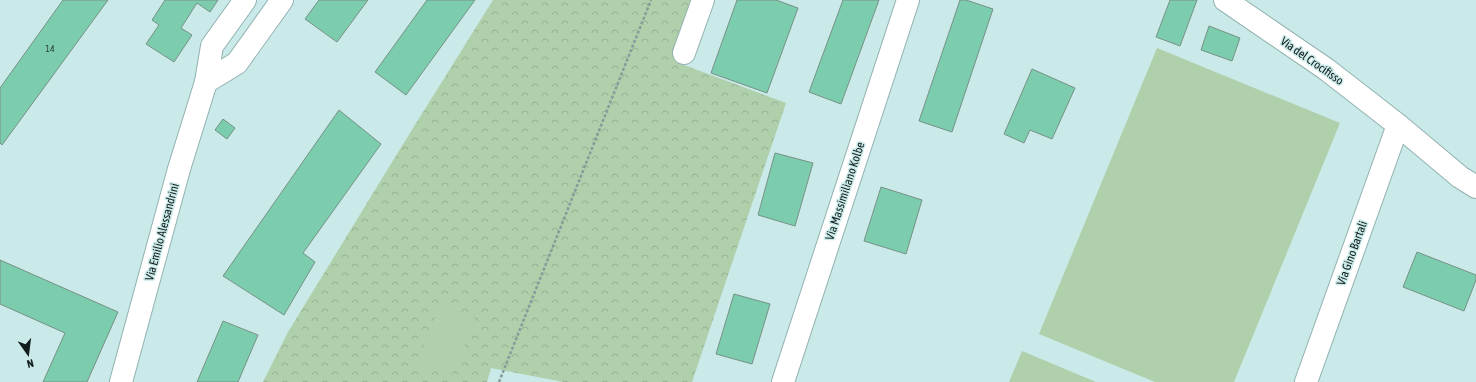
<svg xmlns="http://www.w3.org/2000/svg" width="1476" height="382" viewBox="0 0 1476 382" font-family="'Asap Condensed',sans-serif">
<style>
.forest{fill:url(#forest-crowns)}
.pitch{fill:#b0cfab}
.building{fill:#7cccae;stroke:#779186}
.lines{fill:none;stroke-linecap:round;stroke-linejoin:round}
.minor-casing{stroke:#92b2b1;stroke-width:24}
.path{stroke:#849c9b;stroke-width:2.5;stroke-dasharray:3 2;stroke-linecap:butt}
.minor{stroke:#fff;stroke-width:22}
.labels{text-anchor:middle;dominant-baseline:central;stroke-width:3;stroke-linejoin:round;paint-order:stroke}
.number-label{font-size:10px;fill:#2c4940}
.street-label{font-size:12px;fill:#111d1c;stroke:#caeae9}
</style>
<defs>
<pattern id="forest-crowns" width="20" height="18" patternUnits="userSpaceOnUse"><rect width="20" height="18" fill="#b0cfab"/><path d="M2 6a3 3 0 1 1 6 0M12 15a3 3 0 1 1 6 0" fill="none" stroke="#96b193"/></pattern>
</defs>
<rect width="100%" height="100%" fill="#caeae9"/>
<polygon class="forest" points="493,0 697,0 676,62 786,103 692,382 563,382 491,368 487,382 263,382 288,332 405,141"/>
<g class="pitch">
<polygon points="1157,48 1340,123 1234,382 1155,382 1039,334"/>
<polygon points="441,304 476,319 451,377 417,363"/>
<polygon points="1022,351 1096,382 1009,382"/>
</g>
<g class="building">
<polygon points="63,0 108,0 2,145 0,143 0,88"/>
<polygon points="165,0 218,0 210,12 197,3 181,28 192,35 174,62 146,44 159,25 152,20"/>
<polygon points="319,0 368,0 337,42 305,19"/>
<polygon points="427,0 475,0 406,95 375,72"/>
<polygon points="737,0 776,0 798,8 767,93 711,73"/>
<polygon points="843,0 879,0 841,104 809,92"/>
<polygon points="960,0 966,0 993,9 952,132 919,121"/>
<polygon points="1170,0 1197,0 1180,46 1156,37"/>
<polygon points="1209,26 1240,38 1232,61 1201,50"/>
<polygon points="1032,69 1075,88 1052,139 1030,130 1024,143 1004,134"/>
<polygon points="339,110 381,144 303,253 315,262 284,315 223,276"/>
<polygon points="223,119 235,128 227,139 215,130"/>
<polygon points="775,153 813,163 795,226 758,215"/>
<polygon points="881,187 922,200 906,254 864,241"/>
<polygon points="1417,252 1476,275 1476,280 1464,311 1403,287"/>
<polygon points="0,260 118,312 87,382 43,382 65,333 0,304"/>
<polygon points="734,294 770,304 752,364 716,354"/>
<polygon points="223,321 258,335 238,382 197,382"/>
</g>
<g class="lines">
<g class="minor-casing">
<g id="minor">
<polyline points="1225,0 1326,69 1398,125 1460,177 1476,187"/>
<polyline points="684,53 703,0"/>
<polyline points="206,82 237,63 282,0"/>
<polyline points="121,382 179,169 206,82 212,46 245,0"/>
<polyline points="783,382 908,0"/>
<polyline points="1306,382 1398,125"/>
</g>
</g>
<polyline class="path" points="499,382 651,0"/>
<use href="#minor" class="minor"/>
</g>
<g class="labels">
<g class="number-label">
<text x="50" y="48">14</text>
</g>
<g class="street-label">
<text transform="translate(1312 61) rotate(35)">Via del Crocifisso</text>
<text transform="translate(845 191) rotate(-72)">Via Massimiliano Kolbe</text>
<text transform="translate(162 232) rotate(-75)">Via Emilio Alessandrini</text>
<text transform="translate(1352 253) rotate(-70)">Via Gino Bartali</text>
</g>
</g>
<g transform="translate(28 354) rotate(166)" stroke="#caeae9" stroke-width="3" paint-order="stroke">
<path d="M0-3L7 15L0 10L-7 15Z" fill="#111d1c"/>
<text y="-6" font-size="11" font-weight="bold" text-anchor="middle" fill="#111d1c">N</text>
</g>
</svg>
